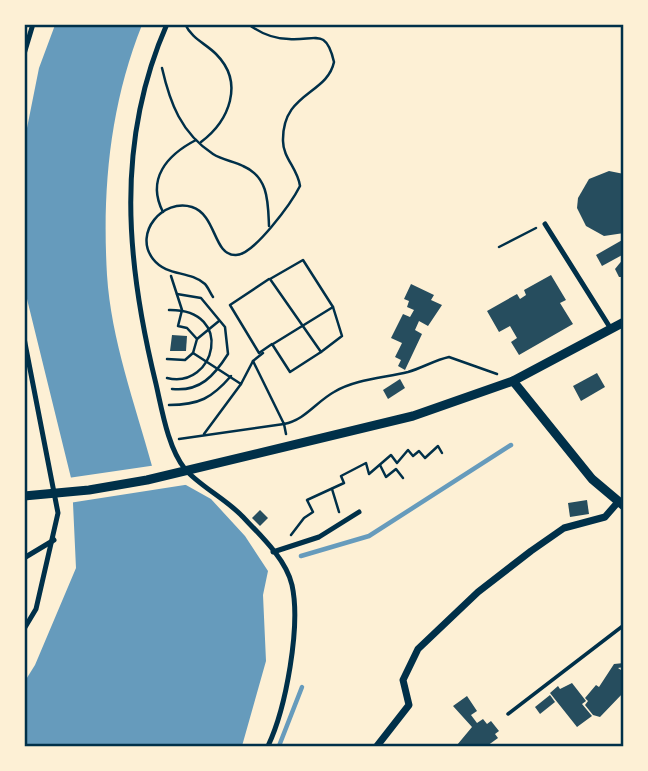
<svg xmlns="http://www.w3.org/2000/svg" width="648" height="771" viewBox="0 0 648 771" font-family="Raleway,sans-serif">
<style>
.water{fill:#669bbc}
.pier{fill:#fdf0d5}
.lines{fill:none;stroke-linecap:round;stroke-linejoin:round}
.stream{stroke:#669bbc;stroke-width:4.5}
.building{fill:#264d5e}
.path{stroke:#003049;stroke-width:2.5}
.service{stroke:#003049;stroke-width:3.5}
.pedestrian{stroke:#003049;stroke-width:5}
.minor{stroke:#003049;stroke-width:7}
.tertiary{stroke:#003049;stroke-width:9}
.neatline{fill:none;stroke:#003049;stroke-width:2.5}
</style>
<rect width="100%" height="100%" fill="#fdf0d5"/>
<path class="water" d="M55,25H142C110,105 102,189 107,275C111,339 135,404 152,466L211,499L245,536L268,571L263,595L266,661L242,746H25V681L35,665L76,568L72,482L27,299L24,240L26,133L39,68Z"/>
<polygon class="pier" points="157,465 191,484 69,503 68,478"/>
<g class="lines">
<g class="stream">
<polyline points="301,556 369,536 511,445"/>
<polyline points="279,746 302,687"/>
</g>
</g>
<g class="building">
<polygon points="609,171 624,174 624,233 604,236 586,226 577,208 578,198 589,179"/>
<polygon points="624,239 624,254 602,266 596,255"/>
<polygon points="624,258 624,277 619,277 615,269"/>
<polygon points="551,275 566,300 560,303 573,324 519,355 511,342 517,338 510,326 499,332 487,311 517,294 520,299 526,295 524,290"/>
<polygon points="411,284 434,295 431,300 442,305 428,326 419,321 415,330 422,334 405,370 398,366 401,360 395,357 402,343 391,338 403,314 410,317 414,310 407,307 409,301 404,299"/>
<polygon points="172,335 187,336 186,351 170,351"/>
<polygon points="597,373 605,387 581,401 573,386"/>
<polygon points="400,379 405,388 388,399 383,390"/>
<polygon points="587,500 589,514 570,517 568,503"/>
<polygon points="260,510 268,518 260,526 252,518"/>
<polygon points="624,663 624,667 618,668 624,672 624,692 600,717 593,715 585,705 588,701 585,698 596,685 599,687 614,664"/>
<polygon points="572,683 586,701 582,704 592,716 577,727 550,693 558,686 560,689"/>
<polygon points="550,695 555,702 540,714 535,707"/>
<polygon points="467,696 477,711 471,715 477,723 483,719 487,724 491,721 499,731 495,734 498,738 487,746 457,745 472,727 453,706"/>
</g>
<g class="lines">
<g class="path">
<path d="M185,24C192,39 205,43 216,54C245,83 229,121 201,142"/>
<path d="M162,68C170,103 181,133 213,154C222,160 233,161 243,166C269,177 268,203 269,226"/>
<path d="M163,212C146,179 167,155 196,140"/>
<polyline points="499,247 536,228"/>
<polygon points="303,260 333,307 342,336 321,352 270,279"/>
<polyline points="269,279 230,305 259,353 272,344 290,372 321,352"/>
<path d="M213,297C210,293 208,287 205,284C189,270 167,277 153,259C133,233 163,198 192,207C217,215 213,256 236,255C254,255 292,202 300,186C298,169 283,158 283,141C282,92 327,95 334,62C326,27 315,41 289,39C274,39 260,33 248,24"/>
<polyline points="197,339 219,321"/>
<polyline points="273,344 333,307"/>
<path d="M193,353L241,384L253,361L284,424C305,420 316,402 334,392C356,379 384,378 408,372C422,368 435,360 449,357L497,374"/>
<polyline points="167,359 185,360 193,353 197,339 187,328 178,326 182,310 171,276"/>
<polyline points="253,361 263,353"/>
<path d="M167,378C215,390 236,309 169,310"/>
<path d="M172,389C200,392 214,376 228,354L225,327L201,298L177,294"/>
<path d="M169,405C199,405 212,398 231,376"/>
<polyline points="204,434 241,384"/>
<polyline points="179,439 284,424 286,434"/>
<polyline points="380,465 386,477 396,469 403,478"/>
<polyline points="332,489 339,512"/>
<polyline points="291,535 304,518 313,512 307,500 344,483 341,476 366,463 369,474 391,455 397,463 408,450 413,456 419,451 425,458 438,446 442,453"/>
</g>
<polyline class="service" points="508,714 624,625"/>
<g class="pedestrian">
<path d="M167,24C115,142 126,262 156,384C162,410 168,448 185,469C197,484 227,500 242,516C260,535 286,559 292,585C301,626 286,708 268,746"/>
<polyline points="24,54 33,24"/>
<polyline points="545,224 611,329"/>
<polyline points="24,338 58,513 36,609 24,629"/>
<polyline points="273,552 319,537 359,512"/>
<polyline points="24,558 54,540"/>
</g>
<polyline class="minor" points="377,746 409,705 403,680 418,649 478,592 531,551 564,528 605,517 618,502"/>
<g class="tertiary">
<polyline points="513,381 592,479 624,506"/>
<polyline points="24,496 89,490 147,480 413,416 513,381 624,322"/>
</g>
</g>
<rect width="648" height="771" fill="none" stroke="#fdf0d5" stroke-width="52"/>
<rect x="26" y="26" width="596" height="719" class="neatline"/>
</svg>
